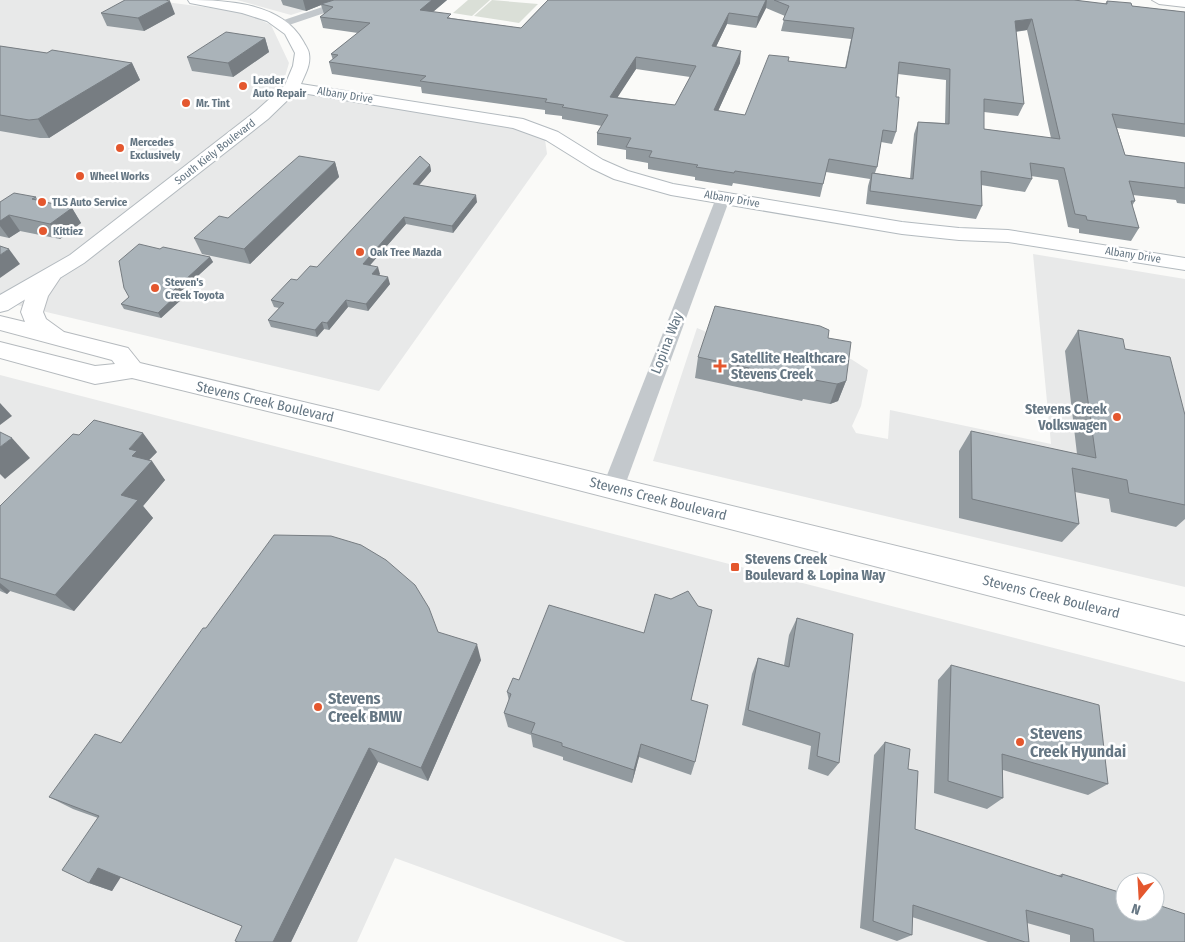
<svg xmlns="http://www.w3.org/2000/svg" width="1185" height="942" viewBox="0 0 1185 942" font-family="'Fira Sans Condensed',sans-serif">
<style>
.built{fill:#e8e9e9;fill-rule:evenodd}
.green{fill:#dadfd7}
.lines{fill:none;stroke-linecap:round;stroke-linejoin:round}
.secondary-casing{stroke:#b3babf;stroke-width:2}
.primary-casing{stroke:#b5babe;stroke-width:2}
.highway-casing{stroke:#b4b9bd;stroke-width:2}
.street{fill:#c3c8cc;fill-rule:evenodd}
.secondary{fill:#fff;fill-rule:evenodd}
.primary{fill:#fff;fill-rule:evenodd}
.highway{fill:#fff;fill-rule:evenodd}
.wall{fill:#929a9f;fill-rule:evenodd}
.shaded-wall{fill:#777d82}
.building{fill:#aab3b9;stroke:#777d82;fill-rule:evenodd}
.poi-dot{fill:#e4572e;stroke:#fff;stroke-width:2}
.labels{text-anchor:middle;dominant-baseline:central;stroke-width:5;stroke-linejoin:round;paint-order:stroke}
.far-poi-label{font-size:11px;font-weight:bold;fill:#657683;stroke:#fff;text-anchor:start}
.far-street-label{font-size:11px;fill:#657683;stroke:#fff}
.street-label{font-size:14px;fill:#657683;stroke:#fff}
.poi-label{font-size:14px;font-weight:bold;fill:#657683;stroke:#fff;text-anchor:start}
.near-poi-label{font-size:16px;font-weight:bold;fill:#657683;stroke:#fff;text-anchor:start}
</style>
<rect width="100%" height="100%" fill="#fafaf8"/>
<g class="built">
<polygon points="0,0 150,0 243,12 271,25 289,63 281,90 511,127 545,139 547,154 379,391 0,301"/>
<polygon points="237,0 337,0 291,15"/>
<polygon points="1033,254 1185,279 1185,587 653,461 697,328 709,333 851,359 868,370 861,406 852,426 856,433 888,439 890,410 1051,444"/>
<path d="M0,375L1185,682V942H626L395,858L357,942H0ZM1125,882H1155V912H1125Z"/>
</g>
<g class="green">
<polygon points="468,0 490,0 472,16 453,13"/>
<polygon points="492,0 538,4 519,23 474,16"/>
</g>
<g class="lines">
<g class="secondary-casing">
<path id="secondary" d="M188,0C227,0 282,3 303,41C305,45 309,50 309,54C311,65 305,74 301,84L523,119L558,132L603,160L628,171L673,184L902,222L959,228L1008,230L1185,258V270L1008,242L959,240L902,234L671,195L614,179L591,168L546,140L513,128L296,92L268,119L84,263L8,310L0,312V295L70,255L256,111L285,85L293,66L295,53L285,34L267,21L242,13L190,3Z"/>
</g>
<g class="primary-casing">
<polygon id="primary" points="49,271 57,273 60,278 48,296 43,312 46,319 64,332 128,348 140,363 333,409 1185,616 1185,646 333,427 132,378 95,384 0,358 0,342 95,366 115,364 112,360 0,330 0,316 25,322 21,312 26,296 41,273"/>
</g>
<g class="highway-casing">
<polygon id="highway" points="1152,0 1185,0 1185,7 1159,4"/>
</g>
<g class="street">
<polygon points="343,0 358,0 357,2 286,26 282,27 277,24 278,22"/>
<polygon points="723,194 728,195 730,198 624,488 621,494 613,497 605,494 602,488 716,198 718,195"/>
</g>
<use href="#secondary" class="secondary"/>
<use href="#primary" class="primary"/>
<use href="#highway" class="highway"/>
</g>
<g class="wall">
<path d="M281,0H447L433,12L451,18L521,28L548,0H1074L1105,4L1107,1L1132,6L1185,12V137L1117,128L1125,155L1185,163V204L1177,203L1176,200L1133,195L1135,201L1132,206L1139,228L1131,241L1079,233V229L1068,227L1058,180L1031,176L1032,179L1025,192L981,185L982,206L976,219L866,204L868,186L870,179L826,172L820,197L733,183L732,186L695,180V177L648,169V163L626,159V150L597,145V133L602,126L562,119V116L545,114V110L422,93L421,87L332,74L329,62L333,60L331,54L358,33L323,28L320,17L324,14L321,5L306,11L283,5ZM766,8L785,16L781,31L851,39L845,68L788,61L745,115L718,111L740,63L716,47L727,24L756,28ZM1027,30L1051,138L984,129V112L1018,116L1024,104L1016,32ZM636,69L690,77L675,105L617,97ZM898,74L946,80L945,123L918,122L914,134L910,179L875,173L877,167L881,142L892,144L896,132V97Z"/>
<polygon points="101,13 175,14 144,31 107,26"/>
<polygon points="265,38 269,52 233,77 192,71 187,57"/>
<polygon points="0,46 47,53 132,63 140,80 49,138 40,138 0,131"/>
<polygon points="335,162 339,177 250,264 202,254 194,238 228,218"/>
<polygon points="430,165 431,171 419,185 477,202 453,233 406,224 370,265 380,274 379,275 390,284 368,311 348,307 329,330 324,329 317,337 271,327 268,320 279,308 274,307 271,300 297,280 317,267"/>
<polygon points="36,197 38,201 72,208 81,223 60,239 20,231 9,238 0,236 0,202"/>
<polygon points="160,249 210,257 213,262 180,292 183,298 161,318 124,309 121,304 129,297"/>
<polygon points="1078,330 1125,349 1185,415 1185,519 1176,527 1111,512 1109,499 1075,492 1079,524 1062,542 959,518 959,451 971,431 1077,454 1065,351"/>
<polygon points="828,338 846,381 838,401 830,404 803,399 802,401 695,378 698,357"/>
<polygon points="157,452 149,460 165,480 143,506 153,518 74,611 10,591 7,594 0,591 0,506"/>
<polygon points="671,599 691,700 695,762 691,775 639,757 632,783 563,760 563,757 533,747 531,735 508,727 504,713 509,701 507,692 519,680 644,633"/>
<polygon points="797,618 839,763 828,776 808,769 811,746 742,725 752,674 758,658 784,665 789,635"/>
<polygon points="206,628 438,632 481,660 428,781 378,762 291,942 238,942 242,926 120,877 112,891 89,883 98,818 73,809 49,797 121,743"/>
<polygon points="951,665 1108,784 1088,795 1003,770 1003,798 987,809 934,793 938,680"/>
<polygon points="885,742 908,769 915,829 1057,876 1062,874 1185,942 1070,942 1070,935 1027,923 1029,942 988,942 912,917 912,935 897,941 860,928 874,755"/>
</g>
<g class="shaded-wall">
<polygon points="303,0 337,0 321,4 321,5 306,11"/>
<polygon points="432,0 447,0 422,21 420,10"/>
<polygon points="766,0 767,0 766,8 756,28 758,17"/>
<polygon points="170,1 175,14 144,31 138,18"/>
<polygon points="729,13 727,24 711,57 712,46"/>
<polygon points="1032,19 1027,30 1010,32 1015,21"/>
<polygon points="265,38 269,52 233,77 228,63"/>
<polygon points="741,51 740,63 713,122 714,110"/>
<polygon points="636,57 636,69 610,109 610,97"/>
<polygon points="132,63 140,80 49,138 38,119"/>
<polygon points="335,162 339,177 250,264 244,249"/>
<polygon points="430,165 431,171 415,190 413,184"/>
<polygon points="476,195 477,202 453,233 452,226"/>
<polygon points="72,208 81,223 60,239 50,224"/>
<polygon points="9,215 20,231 9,238 0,226 0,221"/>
<polygon points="404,217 406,224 365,271 363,264"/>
<polygon points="9,249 20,264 0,278 0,255"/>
<polygon points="210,257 213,262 176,296 173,291"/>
<polygon points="378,267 380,274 374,281 372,274"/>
<polygon points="388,277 390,284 368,311 366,304"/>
<polygon points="180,292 183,298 161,318 158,313"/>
<polygon points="346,300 348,307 329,330 327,323"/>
<polygon points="322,322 324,329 317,337 315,330"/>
<polygon points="846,381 838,401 830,404 837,384"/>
<polygon points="0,403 12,416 0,425"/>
<polygon points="143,433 157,452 146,463 152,461 165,480 143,506 153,518 74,611 55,595 121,495 132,456 129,449"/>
<polygon points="12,438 30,458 5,479 0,474 0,447"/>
<polygon points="0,583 10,591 7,594 0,588"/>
<polygon points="477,644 481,660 428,781 421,768"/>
<polygon points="641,744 639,757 632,783 634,770"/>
<polygon points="369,748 378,762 291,942 273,942"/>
<polygon points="98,868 121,877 112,891 89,883"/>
</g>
<g class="building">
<polygon points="125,0 165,0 170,1 138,18 101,13"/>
<path d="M334,0H432L420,10L451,14L447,18L521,28L548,0H766L758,17L729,13L712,46L741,51L714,110L745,115L769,55L789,57L788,61L846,68L854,28L783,20L789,6L774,0H1074L1107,4V1L1131,3L1132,6L1185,12V124L1112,114L1125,155L1185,163V188L1129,181L1135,201H1131L1139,228L1087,220L1086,216L1075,214L1064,168L1030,163L1032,179L981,171L982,206L870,191L872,173L913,179L918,122L949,124L950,69L899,62L896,97H899L896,132L883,130L877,167L829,159L823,184L735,171L734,173L696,167L698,165L649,157L652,151L626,147L631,138L597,133L608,115L562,107L564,105L545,102L547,99L420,81L426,76L329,62L338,55L331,54L370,23L320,17L333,7L321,4ZM1032,19L1060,139L984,129V99L1024,104L1015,21ZM636,57L696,66L675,105L610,97Z"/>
<polygon points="226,32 265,38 228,63 187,57"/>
<polygon points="0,46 47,53 52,50 132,63 38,119 29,120 0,115"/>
<polygon points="299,156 335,162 244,249 194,238 219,216 228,218"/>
<polygon points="420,156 430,165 413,184 476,195 452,226 404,217 363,264 378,267 372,274 388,277 366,304 346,300 327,323 322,322 315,330 268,320 284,303 271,300 291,279 297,280 310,266 317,267"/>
<polygon points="14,193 36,197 32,199 72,208 50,224 9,215 0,221 0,202"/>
<polygon points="139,244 160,249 163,247 210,257 173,291 180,292 158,313 121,304 129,297 124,288 119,261"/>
<polygon points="0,246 9,249 0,255"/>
<polygon points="715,306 820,326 829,330 828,338 851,342 846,381 837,384 809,379 809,381 698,357"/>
<polygon points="1078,330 1123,339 1125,349 1170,357 1185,415 1185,505 1129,493 1127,480 1072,468 1079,524 972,499 971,431 1096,458"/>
<polygon points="94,420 143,433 129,449 137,451 132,456 152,461 121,495 138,500 55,595 0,578 0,506 73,434 79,435"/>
<polygon points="0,432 12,438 0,447"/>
<polygon points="274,535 331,536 361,545 386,560 415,585 429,608 438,632 477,644 421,768 369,748 273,942 238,942 235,941 242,926 98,868 89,883 62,870 99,816 49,797 95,734 121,743 203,628 206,628"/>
<polygon points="688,591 698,606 712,610 691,700 708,705 695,762 641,744 634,770 562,746 562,743 531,733 535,723 504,713 511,694 507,692 513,678 519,680 549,605 644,633 655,594 671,599"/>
<polygon points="797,618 853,634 839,763 817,756 820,733 748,710 758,658 789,667"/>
<polygon points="951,665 1099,705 1108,784 1002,754 1003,798 948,781"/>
<polygon points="885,742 910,749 908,769 918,771 915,829 1062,877 1062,874 1125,894 1125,912 1155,912 1155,904 1185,914 1185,942 1094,942 1093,929 1026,910 1029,942 1025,942 913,905 912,935 873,921"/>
</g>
<g class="poi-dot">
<circle cx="243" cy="86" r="5"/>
<circle cx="186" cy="103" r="5"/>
<circle cx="120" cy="148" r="5"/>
<circle cx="80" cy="176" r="5"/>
<circle cx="42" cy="202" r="5"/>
<circle cx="43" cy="231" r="5"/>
<circle cx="360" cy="252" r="5"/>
<circle cx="155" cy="288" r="5"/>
<path d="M717.5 358.5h5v5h5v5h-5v5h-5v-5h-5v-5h5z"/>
<circle cx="1117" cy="417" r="5"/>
<rect x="730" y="562" width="10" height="10" rx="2.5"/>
<circle cx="318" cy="707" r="5"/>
<circle cx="1020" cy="742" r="5"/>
</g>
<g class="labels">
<g class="far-poi-label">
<text x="253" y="80">Leader<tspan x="253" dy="13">Auto Repair</tspan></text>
<text x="196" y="103">Mr. Tint</text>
<text x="130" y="142">Mercedes<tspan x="130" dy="13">Exclusively</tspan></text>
<text x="90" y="176">Wheel Works</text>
<text x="52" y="202">TLS Auto Service</text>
<text x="53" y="231">Kittiez</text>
<text x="370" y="252">Oak Tree Mazda</text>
<text x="165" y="282">Steven's<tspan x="165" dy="13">Creek Toyota</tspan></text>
</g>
<g class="far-street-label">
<text transform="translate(345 95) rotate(9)">Albany Drive</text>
<text transform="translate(215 152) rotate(-38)">South Kiely Boulevard</text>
<text transform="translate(732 199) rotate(10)">Albany Drive</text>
<text transform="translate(1133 255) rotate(9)">Albany Drive</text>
</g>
<g class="street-label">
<text transform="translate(667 343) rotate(-69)">Lopina Way</text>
<text transform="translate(265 402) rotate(13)">Stevens Creek Boulevard</text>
<text transform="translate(658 499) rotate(14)">Stevens Creek Boulevard</text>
<text transform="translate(1051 597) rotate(14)">Stevens Creek Boulevard</text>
</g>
<g class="poi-label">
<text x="731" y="358">Satellite Healthcare<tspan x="731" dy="16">Stevens Creek</tspan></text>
<text x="1107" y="409" text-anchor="end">Stevens Creek<tspan x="1107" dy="16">Volkswagen</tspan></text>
<text x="745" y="559">Stevens Creek<tspan x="745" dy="16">Boulevard &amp; Lopina Way</tspan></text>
</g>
<g class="near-poi-label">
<text x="328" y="698">Stevens<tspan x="328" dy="18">Creek BMW</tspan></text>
<text x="1030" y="733">Stevens<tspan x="1030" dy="18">Creek Hyundai</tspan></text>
</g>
</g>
<g transform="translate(1140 897) rotate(198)"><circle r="24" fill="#ffffff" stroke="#c1c8cd"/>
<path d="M0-4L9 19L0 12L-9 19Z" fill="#e4572e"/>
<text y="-8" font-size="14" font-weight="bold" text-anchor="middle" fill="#657683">N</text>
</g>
</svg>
